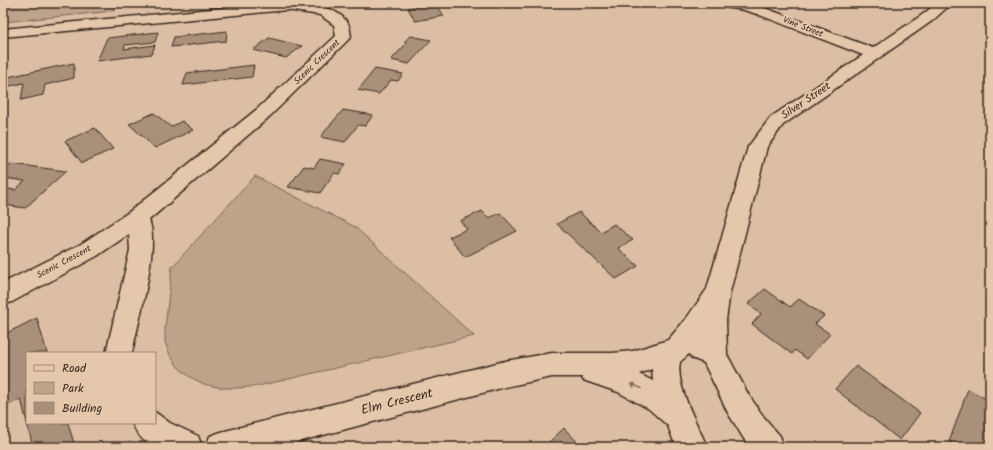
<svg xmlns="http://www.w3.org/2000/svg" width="993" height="450" viewBox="0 0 993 450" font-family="Kalam,sans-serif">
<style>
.green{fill:#bda38a;stroke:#7c6654}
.building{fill:#a9907a;stroke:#3b2a1e}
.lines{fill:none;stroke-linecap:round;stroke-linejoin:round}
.minor-casing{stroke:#3b2a1e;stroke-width:3}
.minor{fill:#e5c8ac;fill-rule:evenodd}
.oneway{fill:#88715e}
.labels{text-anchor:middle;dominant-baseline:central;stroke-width:4;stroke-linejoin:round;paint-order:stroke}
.far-street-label{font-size:9px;fill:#3b2a1e;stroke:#e5c8ac}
.street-label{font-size:11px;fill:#3b2a1e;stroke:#e5c8ac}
.near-street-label{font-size:13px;fill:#3b2a1e;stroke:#e5c8ac}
</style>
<rect width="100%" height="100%" fill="#dbbea4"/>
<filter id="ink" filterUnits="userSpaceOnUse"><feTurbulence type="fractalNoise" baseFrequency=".025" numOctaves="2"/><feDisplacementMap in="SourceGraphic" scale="8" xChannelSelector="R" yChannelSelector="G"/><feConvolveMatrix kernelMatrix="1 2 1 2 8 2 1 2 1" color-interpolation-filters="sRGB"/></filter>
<g filter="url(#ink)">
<g class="green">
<polygon points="3,3 113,3 114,11 3,22"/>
<polygon points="255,176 355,227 474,336 258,386 238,388 221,388 204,384 190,377 178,367 170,355 165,342 165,328 172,267"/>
</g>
<g class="building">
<polygon points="436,3 444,16 415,21 408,8"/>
<polygon points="227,31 226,41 171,47 174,37"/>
<polygon points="158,32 155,42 125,45 124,49 155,45 152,54 97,61 107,38"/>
<polygon points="410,36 431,40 409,64 391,60 407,43 404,42"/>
<polygon points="269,38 302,46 286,58 253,50"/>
<polygon points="74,63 74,78 45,85 43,95 21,100 24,83 5,87 8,77"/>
<polygon points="254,65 252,77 183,85 187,73"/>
<polygon points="375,69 403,74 398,81 391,80 379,94 358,90"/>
<polygon points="343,110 373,115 365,126 358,125 345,142 320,137"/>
<polygon points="154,113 171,127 182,121 193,130 155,148 129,124"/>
<polygon points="95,128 113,149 82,163 65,141"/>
<polygon points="320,159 346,164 339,174 334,173 320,193 288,187 304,166 314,168"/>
<polygon points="11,164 66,171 25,208 3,205 3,194 8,189 15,190 25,181 3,178 3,170"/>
<polygon points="482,211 489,218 500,213 517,231 465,257 449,237 467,229 460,221"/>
<polygon points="579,212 601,232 614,224 633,240 618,248 638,266 616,279 557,224"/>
<polygon points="765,289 790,307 799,299 824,316 815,324 830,334 807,359 795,350 792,354 752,324 761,314 748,304"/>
<polygon points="37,318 47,353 27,353 27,423 68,423 75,447 33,447 21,399 8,405 6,397 3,398 3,335"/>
<polygon points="856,366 920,413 900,440 835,389"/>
<polygon points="968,389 990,401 990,447 958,447 949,442"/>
<polygon points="564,428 582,447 544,447"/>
<polygon points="399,440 405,447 390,447"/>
</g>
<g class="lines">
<g class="minor-casing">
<g id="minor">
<path d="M275,3C295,3 335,3 347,22C350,26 350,32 351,37L268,118L149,220C160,244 138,324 132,353H106L130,250L129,234L97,256L12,302L3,305V283L81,244L129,212L256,110L336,36L334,25L320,15L287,10L3,37V29Z"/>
<path d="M723,3H751L873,48L922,15L937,3H952L932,21L783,125L767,147L730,292L726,320L727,355L730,360L748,394L763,416L780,436L784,447H749L728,413L704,363L692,358L689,354L680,362C675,386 698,425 707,447H676L668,426L649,409L618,392L583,380L582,377H552L505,387L278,447H206L210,436L221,432L505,361L552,353H612L633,351L668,340L686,319L707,289L748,147L751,143L771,117L863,55L757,14L744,10L724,7ZM652,369L653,381L639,374Z"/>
<path d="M155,412L170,423L198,436L202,447H154C143,442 137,434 132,423H155Z"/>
</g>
</g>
<use href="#minor" class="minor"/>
</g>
<defs><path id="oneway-solid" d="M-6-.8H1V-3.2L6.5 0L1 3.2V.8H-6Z"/></defs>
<use class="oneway" href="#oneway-solid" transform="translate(636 386) rotate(-156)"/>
</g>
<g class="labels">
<g class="far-street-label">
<text transform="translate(803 27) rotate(21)">Vine Street</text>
<text transform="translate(317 62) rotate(-44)">Scenic Crescent</text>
<text transform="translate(64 262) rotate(-28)">Scenic Crescent</text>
</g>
<g class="street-label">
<text transform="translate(806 101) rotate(-34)">Silver Street</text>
</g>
<g class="near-street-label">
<text transform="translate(397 402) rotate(-14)">Elm Crescent</text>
</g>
</g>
<rect width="993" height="450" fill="none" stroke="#e5c8ac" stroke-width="16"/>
<rect x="8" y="8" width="977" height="434" fill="none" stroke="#3b2a1e" stroke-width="1.5" filter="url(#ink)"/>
<rect x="26" y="352" width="130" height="72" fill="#e5c8ac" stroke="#a18973"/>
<rect x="34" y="365" width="20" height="6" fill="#e5c8ac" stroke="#a18973"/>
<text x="62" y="372" font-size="12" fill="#3b2a1e">Road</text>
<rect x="34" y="382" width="20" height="12" fill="#bda38a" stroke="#a18973"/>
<text x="62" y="392" font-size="12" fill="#3b2a1e">Park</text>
<rect x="34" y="402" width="20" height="12" fill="#a9907a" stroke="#a18973"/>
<text x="62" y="412" font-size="12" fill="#3b2a1e">Building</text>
</svg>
